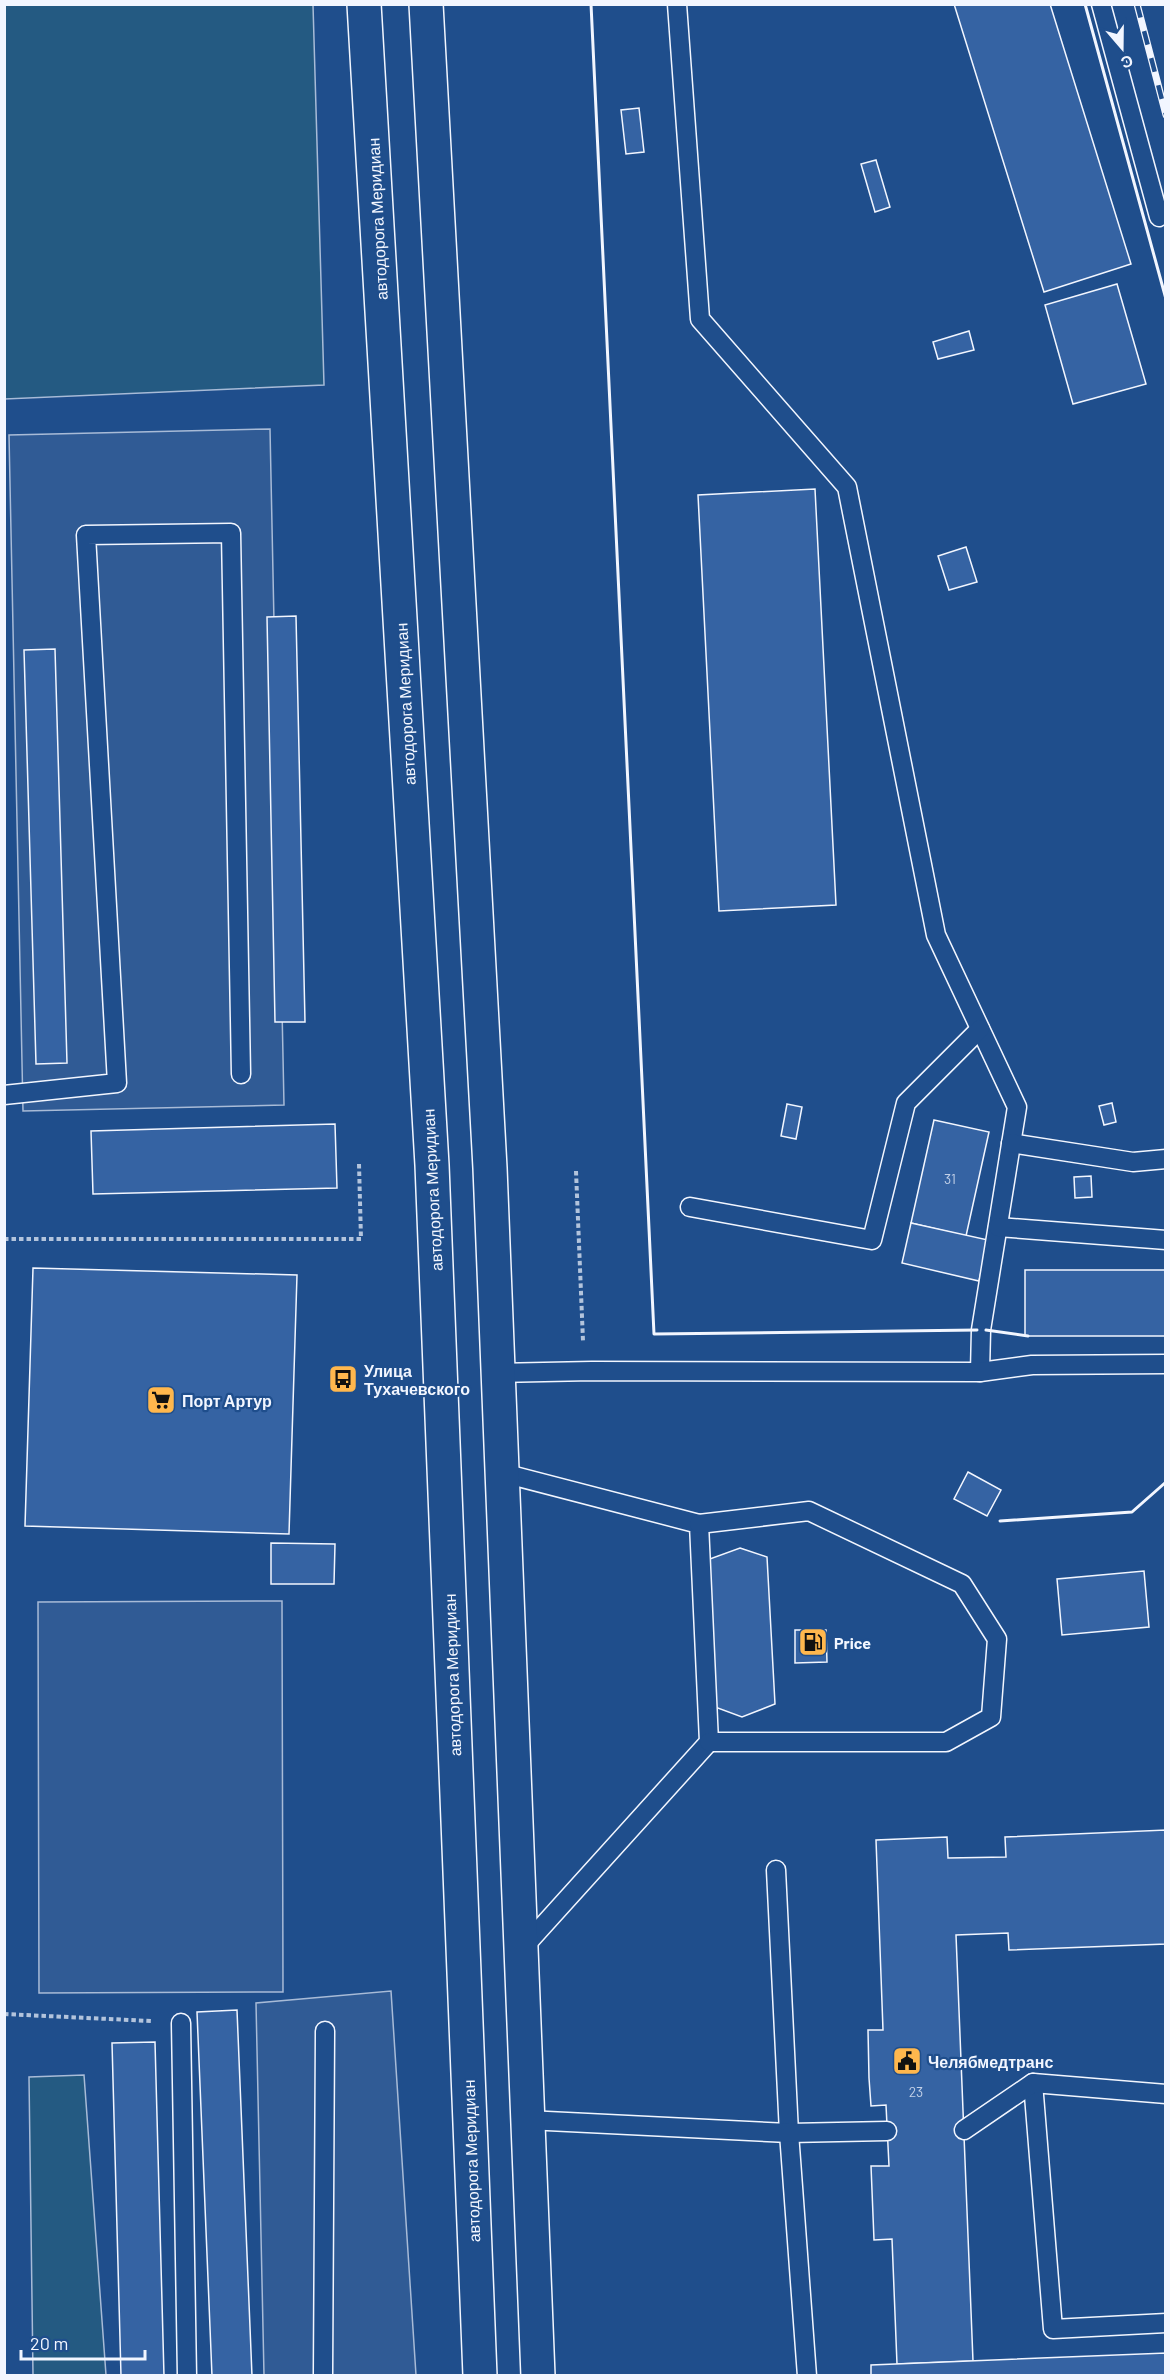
<svg xmlns="http://www.w3.org/2000/svg" width="1170" height="2380" viewBox="0 0 1170 2380" font-family="Barlow,sans-serif">
<style>
.green{fill:#245a82;stroke:#a8bbd7;stroke-width:1.5}
.parking{fill:#305b95;stroke:#a8bbd7;stroke-width:1.5}
.building{fill:#3563a3;stroke:#f2f6ff;stroke-width:1.5}
.lines{fill:none;stroke-linecap:round;stroke-linejoin:round}
.service-casing{stroke:#f2f6ff;stroke-width:21}
.primary-casing{stroke:#f2f6ff;stroke-width:36}
.path{stroke:#b3c4dc;stroke-width:4;stroke-dasharray:4.5 3;stroke-linecap:butt}
.service{stroke:#1f4e8c;stroke-width:18}
.primary{stroke:#1f4e8c;stroke-width:33}
.rail-casing{stroke:#f2f6ff;stroke-width:7}
.rail{stroke:#1f4e8c;stroke-width:4.5;stroke-dasharray:14;stroke-linecap:butt}
.wall{stroke:#f2f6ff;stroke-width:3}
.labels{text-anchor:middle;dominant-baseline:central;stroke-width:4.5;stroke-linejoin:round;paint-order:stroke}
.number-label{font-size:14px;fill:#c3d1e8}
.street-label{font-size:16px;fill:#f2f6ff;stroke:#1f4e8c}
.poi-label{font-size:16px;font-weight:bold;fill:#f2f6ff;stroke:#1f4e8c;text-anchor:start}
</style>
<rect width="100%" height="100%" fill="#1f4e8c"/>
<g class="green">
<polygon points="4,5 313,5 324,385 5,399"/>
<polygon points="84,2075 106,2375 33,2375 29,2077"/>
</g>
<g class="parking">
<polygon points="270,429 284,1105 23,1111 9,435"/>
<polygon points="282,1601 283,1992 39,1993 38,1602"/>
<polygon points="391,1991 416,2375 264,2375 256,2003"/>
</g>
<g class="building">
<polygon points="954,4 1050,4 1131,264 1044,292"/>
<polygon points="639,108 644,152 626,154 621,110"/>
<polygon points="876,160 890,207 875,212 861,164"/>
<polygon points="1117,284 1146,384 1073,404 1045,305"/>
<polygon points="969,331 974,350 938,359 933,342"/>
<polygon points="815,489 836,905 719,911 698,495"/>
<polygon points="966,547 977,582 949,590 938,556"/>
<polygon points="296,616 305,1022 275,1022 267,617"/>
<polygon points="55,649 67,1063 36,1064 24,650"/>
<polygon points="1112,1103 1116,1122 1104,1125 1099,1106"/>
<polygon points="787,1104 802,1107 796,1139 781,1136"/>
<polygon points="934,1120 989,1132 966,1236 911,1223"/>
<polygon points="335,1124 337,1188 93,1194 91,1131"/>
<polygon points="1091,1176 1092,1197 1075,1198 1074,1177"/>
<polygon points="911,1223 988,1240 979,1281 902,1263"/>
<polygon points="33,1268 297,1275 289,1534 25,1526"/>
<rect x="1025" y="1270" width="141" height="66"/>
<polygon points="968,1472 1001,1490 987,1516 954,1499"/>
<polygon points="271,1543 335,1544 334,1584 271,1584"/>
<polygon points="740,1548 767,1557 775,1704 742,1717 715,1707 707,1560"/>
<polygon points="1144,1571 1149,1627 1062,1635 1057,1579"/>
<polygon points="795,1630 826,1630 827,1662 795,1663"/>
<polygon points="1166,1830 1166,1944 1009,1950 1008,1933 956,1935 973,2361 897,2364 892,2239 874,2240 871,2166 889,2166 886,2105 871,2106 869,2078 868,2030 883,2030 876,1840 947,1837 948,1858 1006,1857 1005,1837"/>
<polygon points="237,2010 252,2376 212,2376 197,2012"/>
<polygon points="155,2042 164,2376 121,2376 112,2043"/>
<polygon points="1166,2353 1166,2376 871,2376 871,2365"/>
</g>
<g class="lines">
<g class="service-casing">
<g id="service">
<polyline points="677,4 700,319 847,487 936,935 1017,1107 981,1330 980,1372"/>
<polyline points="1101,4 1159,217"/>
<polyline points="4,1095 117,1083 86,535 231,533 241,1074"/>
<polyline points="1011,1143 1133,1162 1166,1159"/>
<polyline points="690,1207 872,1240 906,1103 980,1029"/>
<polyline points="998,1227 1166,1240"/>
<polyline points="500,1373 592,1371 980,1372 1032,1365 1166,1364"/>
<polyline points="503,1473 699,1524 709,1742 521,1950"/>
<polyline points="699,1524 809,1511 962,1584 997,1639 991,1717 946,1742 709,1742"/>
<polyline points="776,1870 789,2133 807,2376"/>
<polyline points="181,2023 187,2376"/>
<polyline points="1033,2083 1053,2329 1166,2323"/>
<polyline points="527,2120 789,2133 887,2131"/>
<polyline points="964,2130 1033,2083 1166,2094"/>
<polyline points="323,2376 325,2031"/>
</g>
</g>
<g class="primary-casing">
<g id="primary">
<polyline points="364,4 432,1165 480,2376"/>
<polyline points="426,4 490,1168 538,2376"/>
</g>
</g>
<g class="path">
<polyline points="576,1171 583,1341"/>
<polyline points="4,1239 361,1239 359,1164"/>
<polyline points="4,2014 151,2021"/>
</g>
<use href="#service" class="service"/>
<use href="#primary" class="primary"/>
<g class="rail-casing">
<polyline id="rail" points="1137,4 1166,115"/>
</g>
<use href="#rail" class="rail"/>
<g class="wall">
<polyline points="591,4 654,1334 977,1330"/>
<polyline points="1085,4 1166,299"/>
<polyline points="986,1330 1028,1336"/>
<polyline points="1000,1521 1132,1512 1166,1482"/>
</g>
</g>
<defs>
<g id="bus-square" transform="scale(1.5)"><rect x="-9" y="-9" width="18" height="18" rx="4" fill="#ffb74d" stroke="#1f4e8c"/><path d="M-5-6H5V4H4V6H2V4H-2V6H-4V4H-5ZM-3.5-4V0h7V-4ZM-3.5 1.2v1.5H-2V1.2ZM2 1.2v1.5H3.5V1.2Z" fill="#111"/></g>
<g id="supermarket-square" transform="scale(1.5)"><rect x="-9" y="-9" width="18" height="18" rx="4" fill="#ffb74d" stroke="#1f4e8c"/><path d="M-6-5.5h2.5l.6 2H6L4.5 2H-2.5L-4.4-4H-6ZM-1.5 3.2a1.3 1.3 0 1 0 .1 0ZM3 3.2a1.3 1.3 0 1 0 .1 0Z" fill="#111"/></g>
<g id="fuel-square" transform="scale(1.5)"><rect x="-9" y="-9" width="18" height="18" rx="4" fill="#ffb74d" stroke="#1f4e8c"/><path d="M-5.5-6h7V0h2V4h1.3V-2.5L3-4.5l.8-.8L6-3V5H2.5V1h-1V6h-7ZM-4.2-4.7v3.2H.2V-4.7Z" fill="#111"/></g>
<g id="civic-square" transform="scale(1.5)"><rect x="-9" y="-9" width="18" height="18" rx="4" fill="#ffb74d" stroke="#1f4e8c"/><path d="M-.6-6.5H3V-4.5H.6V-3L4-1V1h2V6H-6V1h2V-1L-.6-3ZM-1.2 2.5V6h2.4V2.5Z" fill="#111"/></g>
</defs>
<g fill-rule="evenodd">
<use href="#bus-square" x="343" y="1379"/>
<use href="#supermarket-square" x="161" y="1400"/>
<use href="#fuel-square" x="813" y="1642"/>
<use href="#civic-square" x="907" y="2061"/>
</g>
<g class="labels">
<g class="number-label">
<text x="950" y="1178">31</text>
<text x="916" y="2091">23</text>
</g>
<g class="street-label">
<text transform="translate(377 219) rotate(-93)">автодорога Меридиан</text>
<text transform="translate(405 704) rotate(-93)">автодорога Меридиан</text>
<text transform="translate(432 1190) rotate(-93)">автодорога Меридиан</text>
<text transform="translate(452 1675) rotate(-92)">автодорога Меридиан</text>
<text transform="translate(471 2161) rotate(-92)">автодорога Меридиан</text>
</g>
<g class="poi-label">
<text x="364" y="1370">Улица<tspan x="364" dy="18">Тухачевского</tspan></text>
<text x="182" y="1400">Порт Артур</text>
<text x="834" y="1642">Price</text>
<text x="928" y="2061">Челябмедтранс</text>
</g>
</g>
<rect width="1170" height="2380" fill="none" stroke="#f2f6ff" stroke-width="12"/>
<g transform="translate(1122 48) rotate(160)" stroke="#1f4e8c" stroke-width="4.5" paint-order="stroke">
<path d="M0-4.5L10 22L0 15L-10 22Z" fill="#f2f6ff"/>
<text y="-9" font-size="16" font-weight="bold" text-anchor="middle" fill="#f2f6ff">С</text>
</g>
<path d="M21 2350v9h124v-9" fill="none" stroke="#f2f6ff" stroke-width="3"/>
<text x="30" y="2350" font-size="18" fill="#f2f6ff" stroke="#1f4e8c" stroke-width="4.5" paint-order="stroke">20 m</text>
</svg>
